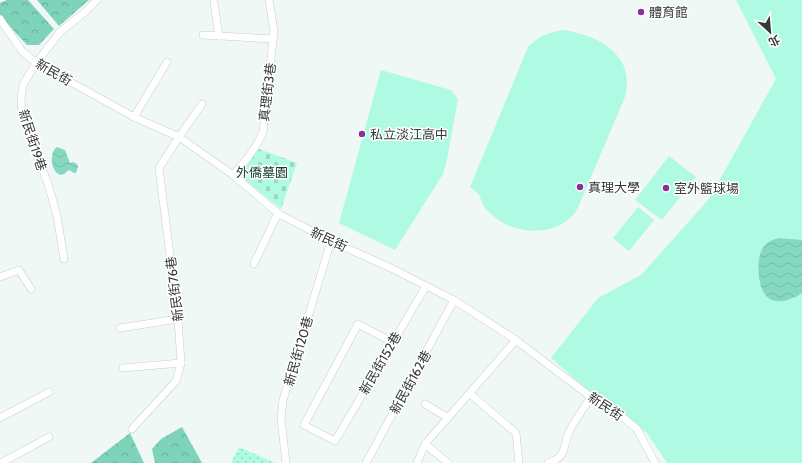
<svg xmlns="http://www.w3.org/2000/svg" width="802" height="463" viewBox="0 0 802 463" font-family="Cabin,'Noto Sans TC',sans-serif">
<style>
.grass{fill:#affae3}
.forest{fill:url(#forest-crowns)}
.cemetery{fill:url(#cemetery-stones)}
.park{fill:url(#park-dots)}
.water{fill:url(#water-waves)}
.lines{fill:none;stroke-linecap:round;stroke-linejoin:round}
.minor-casing{stroke:#c7d0cd;stroke-width:8}
.minor{stroke:#fff;stroke-width:7}
.poi-dot{fill:#8d2f98;stroke:#fff;stroke-width:1.5}
.labels{text-anchor:middle;dominant-baseline:central;stroke-width:3;stroke-linejoin:round;paint-order:stroke}
.poi-label{font-size:13px;fill:#343837;stroke:#fff;text-anchor:start}
.street-label{font-size:13px;fill:#343837;stroke:#fff}
.park-label{font-size:13px;fill:#183f34;stroke:#fff}
</style>
<defs>
<pattern id="forest-crowns" width="20" height="18" patternUnits="userSpaceOnUse"><rect width="20" height="18" fill="#7fd3bb"/><path d="M2 6a3 3 0 1 1 6 0M12 15a3 3 0 1 1 6 0" fill="none" stroke="#69ac99"/></pattern>
<pattern id="cemetery-stones" width="16" height="16" patternUnits="userSpaceOnUse"><rect width="16" height="16" fill="#affae3"/><path d="M2 7V4a2 2 0 0 1 4 0v3zM10 15v-3a2 2 0 0 1 4 0v3z" fill="#97d7c3"/></pattern>
<pattern id="park-dots" width="8" height="8" patternUnits="userSpaceOnUse"><rect width="8" height="8" fill="#affae3"/><path d="M2 2h.1M6 6h.1" fill="none" stroke="#97d7c3" stroke-width="1.8" stroke-linecap="round"/></pattern>
<pattern id="water-waves" width="16" height="10" patternUnits="userSpaceOnUse"><rect width="16" height="10" fill="#85d9c0"/><path d="M0 5q4-4 8 0t8 0" fill="none" stroke="#73bba6"/></pattern>
</defs>
<rect width="100%" height="100%" fill="#eff8f5"/>
<g class="grass">
<polygon points="736,0 802,0 802,463 667,463 647,433 592,394 551,358 598,298 641,275 709,199 776,79"/>
<path d="M564,30C600,36 636,55 625,97L577,210C574,213 572,217 569,219C547,238 507,233 488,211C483,207 482,201 479,195C477,192 473,189 470,187L528,47C539,36 549,32 564,30Z"/>
<polygon points="381,70 451,90 458,99 446,164 443,174 395,250 339,223"/>
<polygon points="669,156 696,177 662,220 635,200"/>
<polygon points="638,207 654,220 629,251 613,238"/>
</g>
<g class="forest">
<polygon points="7,0 28,0 54,29 39,45 27,45 0,16 0,3"/>
<polygon points="37,0 89,0 59,26"/>
<polygon points="182,427 202,463 155,463 152,449 161,439"/>
<polygon points="130,433 144,463 91,463"/>
</g>
<polygon class="cemetery" points="259,149 297,163 281,209 243,178 240,172"/>
<polygon class="park" points="239,447 275,463 231,463"/>
<g class="water">
<path d="M57,147L65,150L70,163L73,162L77,164L78,167L76,173H74L69,170C67,171 66,173 64,174C53,179 47,154 57,147Z"/>
<path d="M779,238L802,240V293C793,299 777,306 767,297C757,288 755,255 765,245C769,241 774,239 779,238Z"/>
</g>
<g class="lines">
<g class="minor-casing">
<g id="minor">
<polyline points="214,3 219,36"/>
<polyline points="0,19 22,51 36,63 134,117 179,137 233,175 279,214 331,241 393,269 454,300 513,338 591,397 619,414 637,429 655,463"/>
<polyline points="203,35 273,39"/>
<polyline points="134,117 167,62"/>
<path d="M233,175C245,162 255,150 263,132L274,31L269,0"/>
<polyline points="64,259 57,216 49,187 22,113 21,99 23,85 36,63 60,32 85,12 97,0"/>
<polyline points="254,264 275,219 279,214"/>
<polyline points="0,277 19,270 31,289"/>
<polyline points="120,328 178,319"/>
<polyline points="392,342 358,324 304,425 335,441 426,286"/>
<polyline points="123,368 181,363"/>
<polyline points="470,394 516,433 519,463"/>
<polyline points="425,404 448,418"/>
<polyline points="0,418 49,392"/>
<polyline points="132,429 176,381 181,363 178,319 159,168 179,137 202,104"/>
<polyline points="425,444 448,463"/>
<polyline points="1,463 49,437"/>
<polyline points="286,463 281,419 283,400 331,241"/>
<polyline points="366,463 454,300"/>
<polyline points="417,463 425,444 516,340"/>
<path d="M548,463C567,458 563,446 569,432C575,420 584,408 591,397"/>
</g>
</g>
<use href="#minor" class="minor"/>
</g>
<g class="poi-dot">
<circle cx="641" cy="12" r="4"/>
<circle cx="362" cy="134" r="4"/>
<circle cx="580" cy="187" r="4"/>
<circle cx="666" cy="188" r="4"/>
</g>
<g class="labels">
<g class="poi-label">
<text x="649" y="12">體育館</text>
<text x="370" y="134">私立淡江高中</text>
<text x="588" y="187">真理大學</text>
<text x="674" y="188">室外籃球場</text>
</g>
<g class="street-label">
<text transform="translate(54 72) rotate(30)">新民街</text>
<text transform="translate(267 92) rotate(-83)">真理街3巷</text>
<text transform="translate(33 140) rotate(72)">新民街19巷</text>
<text transform="translate(329 239) rotate(25)">新民街</text>
<text transform="translate(174 289) rotate(-97)">新民街76巷</text>
<text transform="translate(298 351) rotate(-74)">新民街120巷</text>
<text transform="translate(380 363) rotate(-60)">新民街152巷</text>
<text transform="translate(410 382) rotate(-61)">新民街162巷</text>
<text transform="translate(606 406) rotate(34)">新民街</text>
</g>
<g class="park-label">
<text x="262" y="172">外僑墓園</text>
</g>
</g>
<g transform="translate(770 32) rotate(154)" stroke="#ffffff" stroke-width="3" paint-order="stroke">
<path d="M0-3L7 15L0 10L-7 15Z" fill="#343837"/>
<text y="-6" font-size="11" font-weight="bold" text-anchor="middle" fill="#343837">北</text>
</g>
</svg>
